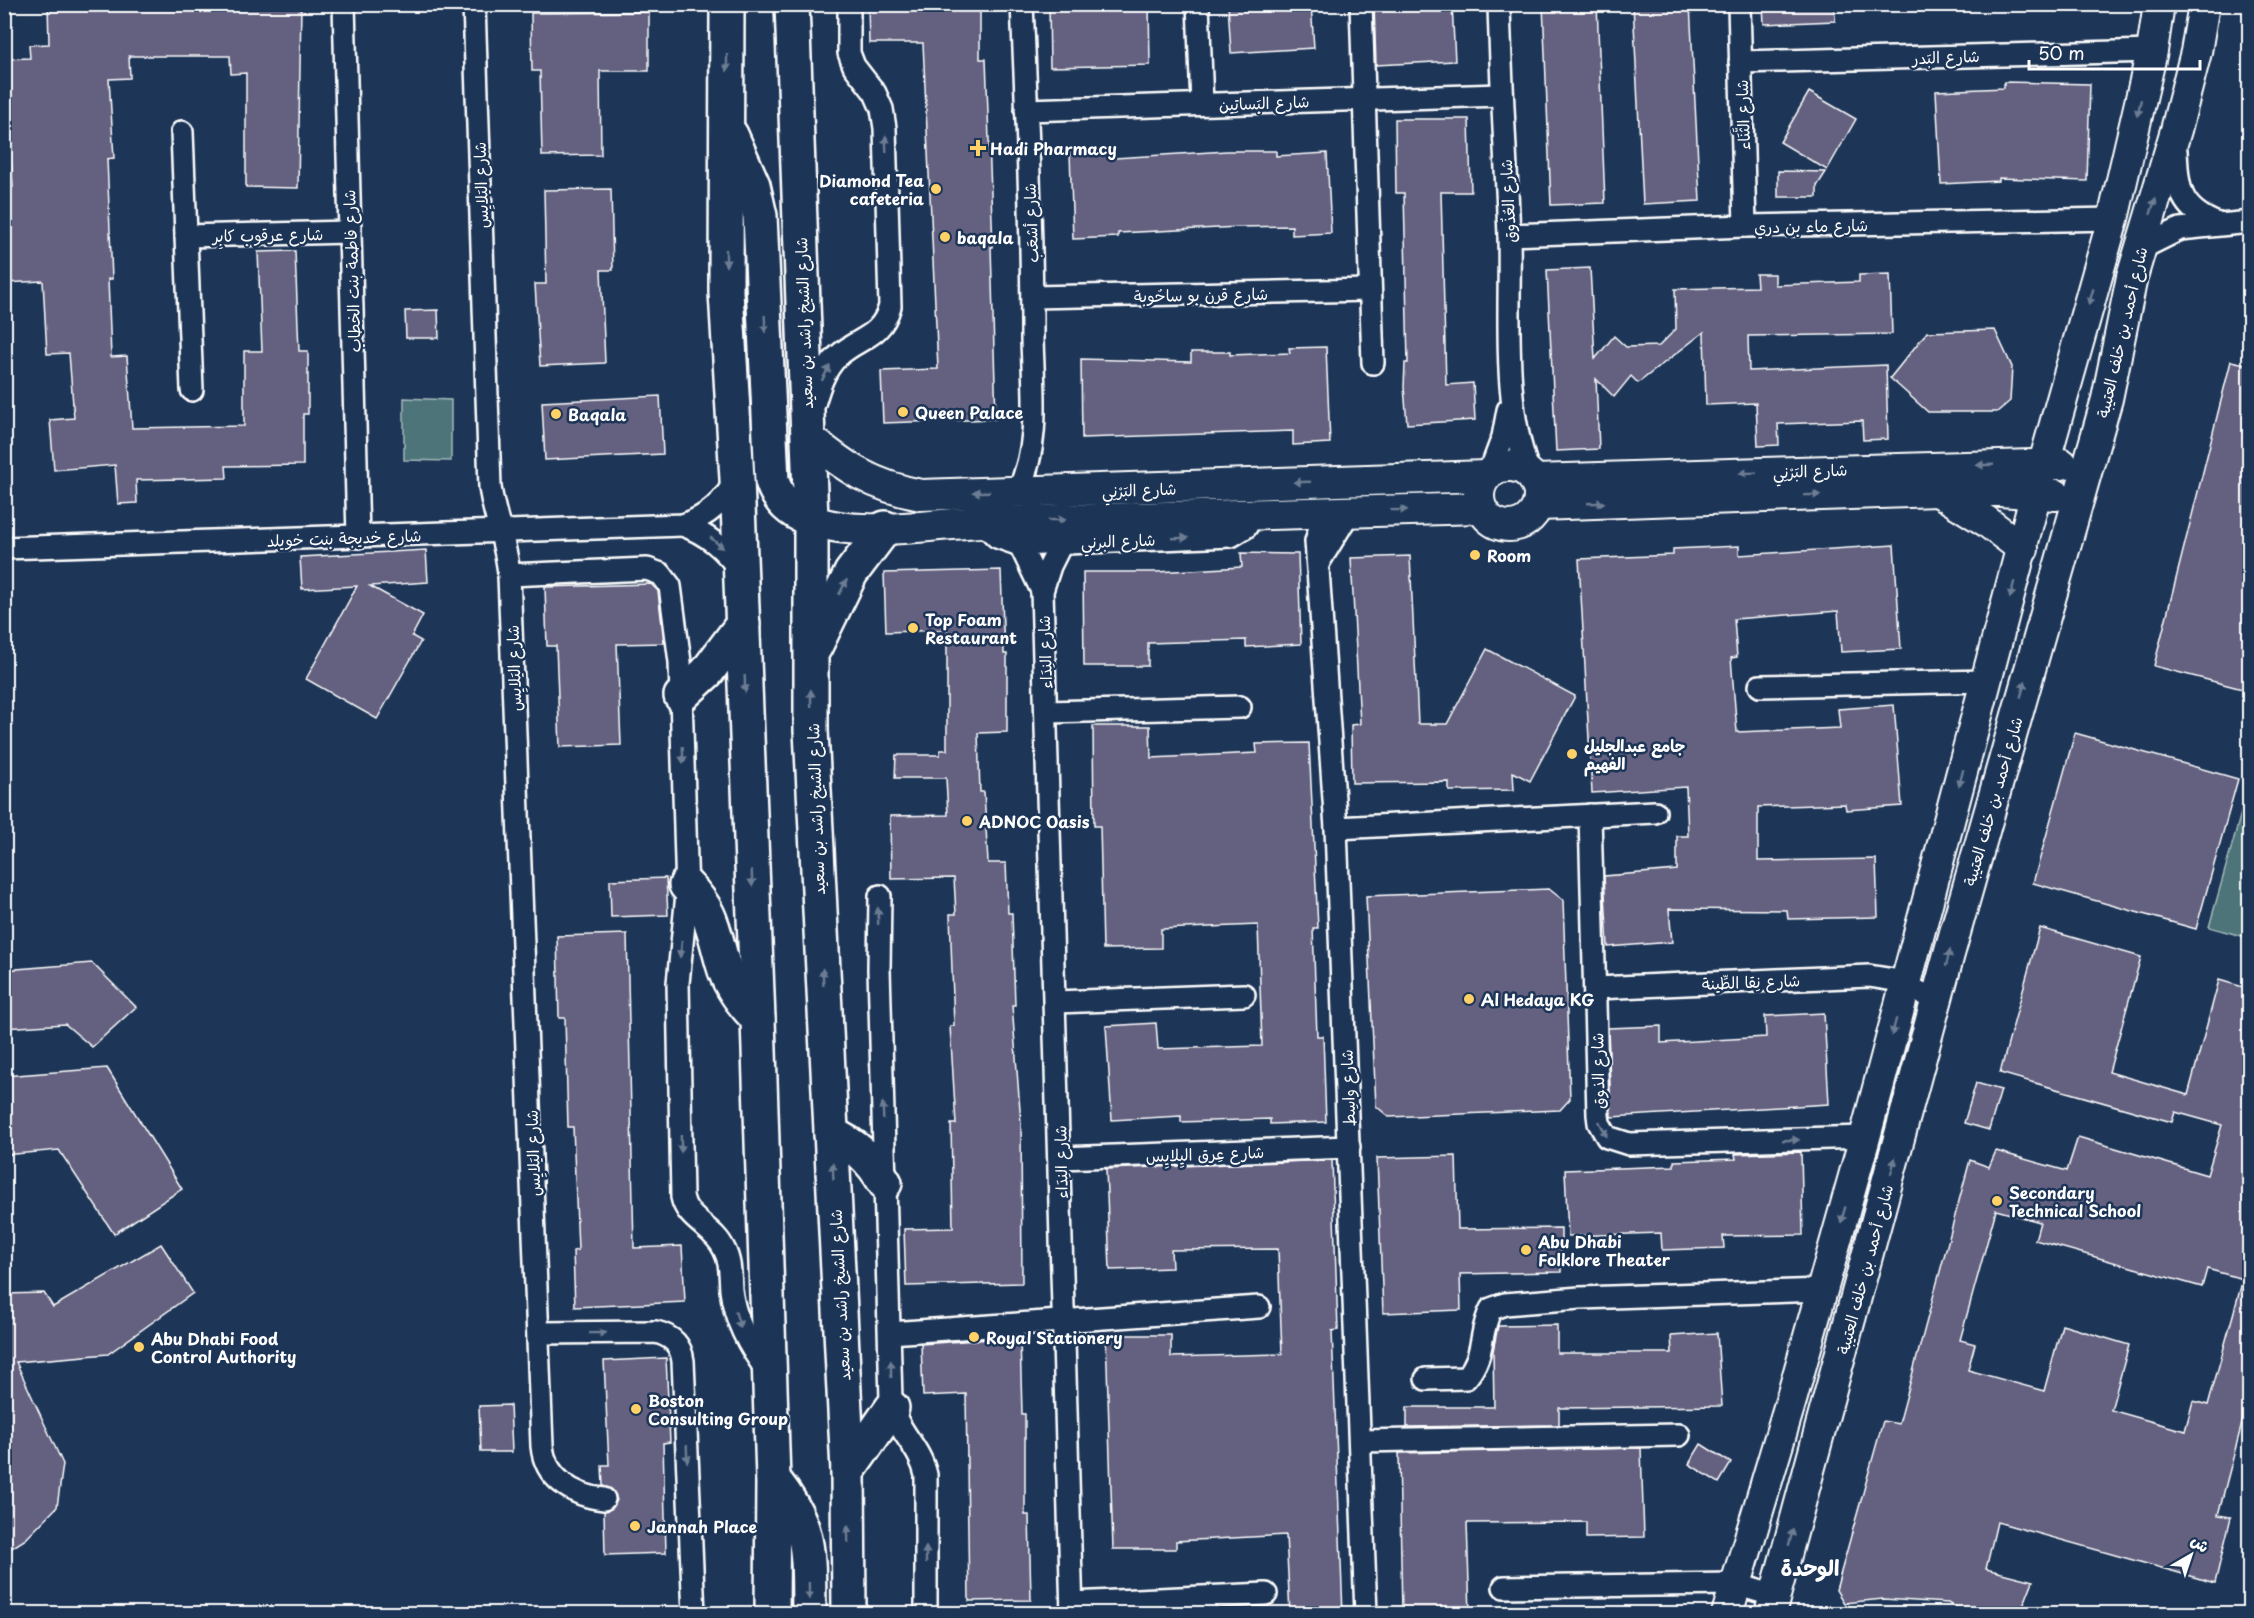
<svg xmlns="http://www.w3.org/2000/svg" width="2254" height="1618" viewBox="0 0 2254 1618" font-family="'Playpen Sans','Playpen Sans Arabic',sans-serif">
<style>
.green{fill:#4e7579;stroke:#a6babc;stroke-width:1.5}
.building{fill:#646180;stroke:#fff;stroke-width:1.5;fill-rule:evenodd}
.lines{fill:none;stroke-linecap:round;stroke-linejoin:round}
.street-casing{stroke:#fff;stroke-width:26}
.secondary-casing{stroke:#fff;stroke-width:34}
.primary-casing{stroke:#fff;stroke-width:38}
.street{stroke:#1d3557;stroke-width:21}
.secondary{stroke:#1d3557;stroke-width:30}
.primary{stroke:#1d3557;stroke-width:33}
.oneway{fill:#6c7c92}
.poi-dot{fill:#ffd166;stroke:#1d3557;stroke-width:2}
.labels{text-anchor:middle;dominant-baseline:central;stroke-width:5;stroke-linejoin:round;paint-order:stroke}
.street-label{font-size:16px;fill:#fff;stroke:#1d3557}
.poi-label{font-size:16px;font-weight:bold;fill:#fff;stroke:#1d3557;text-anchor:start}
.district-label{font-size:22px;font-weight:bold;fill:#fff;stroke:#1d3557}
</style>
<rect width="100%" height="100%" fill="#1d3557"/>
<filter id="ink" filterUnits="userSpaceOnUse"><feTurbulence type="fractalNoise" baseFrequency=".0167" numOctaves="2"/><feDisplacementMap in="SourceGraphic" scale="12" xChannelSelector="R" yChannelSelector="G"/><feConvolveMatrix kernelMatrix="1 2 1 2 8 2 1 2 1" color-interpolation-filters="sRGB"/></filter>
<g filter="url(#ink)">
<g class="green">
<polygon points="404,398 451,400 451,461 404,460"/>
<polygon points="2248,788 2250,789 2249,938 2209,927"/>
</g>
<g class="building">
<polygon points="48,4 127,4 127,9 301,6 298,188 246,187 246,73 231,74 230,56 129,56 130,78 109,79 114,158 107,159 112,279 108,279 111,357 127,356 132,428 244,426 244,351 262,351 258,252 295,251 299,351 308,351 308,414 303,414 303,465 226,466 227,478 136,480 137,503 118,504 115,465 54,470 50,420 74,418 69,353 47,354 43,281 4,283 4,188 13,187 4,59 30,58 29,45 49,44"/>
<polygon points="868,4 980,4 980,59 986,59 993,247 991,247 996,419 883,423 881,371 938,369 923,43 869,43"/>
<polygon points="1049,4 1149,4 1150,65 1050,67"/>
<polygon points="1228,4 1311,4 1314,48 1231,53"/>
<polygon points="1374,4 1452,4 1455,61 1376,65"/>
<polygon points="1543,4 1597,4 1605,203 1551,205"/>
<polygon points="1633,4 1690,4 1700,201 1643,204"/>
<polygon points="1763,4 1834,4 1835,21 1764,24"/>
<polygon points="649,12 649,71 600,71 601,155 542,156 540,71 532,71 531,13"/>
<polygon points="2004,82 2090,84 2087,181 1999,178 1999,181 1941,184 1936,91 2004,88"/>
<polygon points="1809,92 1856,119 1827,170 1780,142"/>
<polygon points="1395,119 1469,119 1471,192 1441,192 1446,385 1473,383 1475,420 1407,424 1404,387 1405,363 1408,363 1404,193 1396,193"/>
<polygon points="1227,151 1276,151 1276,156 1327,153 1331,233 1292,235 1292,226 1239,227 1118,233 1118,237 1073,239 1070,153 1115,152 1115,158"/>
<polygon points="1778,171 1826,172 1817,186 1817,197 1778,197"/>
<polygon points="611,189 613,270 601,270 605,363 540,366 535,284 546,284 544,190"/>
<polygon points="1590,268 1595,359 1614,336 1626,347 1659,346 1676,329 1675,289 1757,287 1756,274 1775,274 1775,285 1859,282 1859,275 1890,274 1892,334 1748,336 1749,371 1886,365 1888,439 1863,440 1862,421 1778,424 1779,445 1758,446 1756,403 1706,405 1704,332 1638,383 1631,376 1614,397 1596,379 1599,449 1556,451 1547,270"/>
<polygon points="438,310 439,338 406,338 405,311"/>
<polygon points="1995,330 2012,367 2010,401 1997,412 1928,412 1890,378 1927,332"/>
<polygon points="1326,347 1330,443 1293,445 1293,431 1082,438 1081,359 1191,362 1191,352 1230,352 1230,355 1290,353 1289,348"/>
<polygon points="2231,361 2250,365 2250,691 2154,666"/>
<polygon points="660,396 663,454 545,460 542,402"/>
<polygon points="1894,545 1901,649 1841,652 1838,611 1734,619 1737,657 1731,658 1737,732 1840,728 1838,709 1894,705 1902,806 1846,810 1845,804 1758,807 1758,861 1876,859 1878,917 1788,919 1787,910 1669,909 1672,942 1608,947 1604,876 1677,870 1677,836 1688,836 1686,787 1592,793 1579,559 1673,555 1673,549 1739,546 1739,555"/>
<polygon points="426,550 428,582 370,586 423,615 412,636 421,641 377,719 306,679 357,586 302,589 300,557"/>
<polygon points="1241,553 1298,554 1301,644 1246,647 1246,640 1148,643 1148,666 1084,666 1083,572 1157,572 1242,567"/>
<polygon points="1410,556 1418,724 1447,724 1487,649 1575,696 1530,781 1513,772 1514,790 1449,791 1449,782 1352,783 1351,725 1360,724 1351,558"/>
<polygon points="1001,570 1004,654 1007,654 1007,732 978,733 980,792 984,792 988,863 1006,863 1008,913 1012,913 1015,1005 1012,1005 1021,1123 1022,1283 906,1286 904,1229 953,1228 951,1124 956,1124 950,1026 954,1026 950,914 956,914 954,878 891,879 890,816 948,815 946,778 895,778 896,755 940,755 940,750 947,750 947,630 886,632 884,573"/>
<polygon points="651,584 658,591 664,643 617,644 621,745 560,747 556,646 547,646 545,587"/>
<polygon points="1093,726 1150,726 1151,758 1257,753 1256,744 1309,743 1318,928 1313,928 1317,1036 1323,1036 1326,1122 1270,1124 1270,1119 1181,1122 1181,1116 1112,1120 1106,1026 1156,1023 1158,1049 1262,1046 1258,925 1161,929 1161,948 1103,949 1100,826 1094,826"/>
<polygon points="2075,733 2238,779 2196,929 2033,883"/>
<polygon points="666,878 668,915 611,917 610,880"/>
<polygon points="1549,889 1563,900 1570,1099 1560,1110 1389,1117 1376,1106 1366,896"/>
<path d="M2040,928L2141,957L2109,1072L2188,1095L2219,980L2250,989V1393L2218,1515L2231,1517L2215,1583L1997,1522L1986,1569L2033,1581L2020,1614H1966L1948,1603L1883,1599L1844,1603L1836,1590L1883,1421L1899,1424L1970,1160L1989,1167L1996,1151L2067,1171L2078,1137L2207,1175L2222,1125L2175,1112L2172,1122L2000,1073ZM1996,1210L2040,1222L2035,1240L2202,1287L2207,1269L2243,1279L2208,1405L2193,1401L2185,1431L2111,1410L2129,1345L2062,1325L2044,1391L1968,1370L1975,1344L1960,1340Z"/>
<polygon points="627,934 634,1248 682,1246 685,1302 575,1307 573,1251 578,1250 573,1127 568,1127 565,1018 559,1018 557,936"/>
<polygon points="92,963 136,1007 92,1047 65,1024 4,1028 4,970"/>
<polygon points="1824,1013 1829,1104 1611,1117 1608,1028 1661,1026 1661,1043 1766,1037 1765,1016"/>
<polygon points="107,1068 182,1189 114,1234 59,1150 4,1155 4,1076"/>
<polygon points="1976,1083 2001,1090 1989,1130 1964,1123"/>
<polygon points="1801,1152 1803,1235 1723,1236 1724,1248 1662,1250 1661,1233 1568,1236 1565,1170 1674,1166 1674,1161 1736,1159 1735,1154"/>
<polygon points="1456,1156 1458,1229 1561,1228 1561,1272 1460,1274 1461,1310 1383,1313 1377,1158"/>
<polygon points="1332,1160 1338,1330 1332,1331 1343,1614 1290,1614 1286,1535 1176,1541 1176,1549 1113,1549 1106,1335 1171,1335 1171,1357 1282,1354 1278,1249 1171,1250 1172,1268 1110,1270 1106,1169"/>
<polygon points="161,1244 193,1293 108,1354 16,1362 63,1464 57,1507 26,1539 4,1553 4,1294 44,1293 53,1307"/>
<polygon points="1557,1325 1557,1353 1672,1353 1671,1336 1717,1333 1722,1406 1559,1408 1559,1425 1407,1427 1407,1407 1494,1407 1493,1351 1498,1326"/>
<polygon points="1020,1337 1022,1414 1025,1414 1025,1515 1029,1515 1031,1600 969,1601 966,1394 923,1396 921,1344"/>
<polygon points="666,1358 670,1442 663,1443 666,1553 605,1555 604,1511 613,1507 617,1500 612,1490 603,1486 602,1465 609,1465 604,1361"/>
<polygon points="510,1405 512,1452 481,1452 479,1406"/>
<polygon points="1701,1444 1731,1463 1719,1483 1689,1464"/>
<polygon points="1641,1448 1644,1537 1586,1538 1586,1522 1467,1523 1470,1614 1402,1614 1399,1453"/>
</g>
<g class="lines">
<g class="street-casing">
<g id="street">
<polyline points="344,4 358,537"/>
<path d="M474,4L490,487C494,517 507,545 509,575L542,1446C545,1478 573,1496 604,1499"/>
<polyline points="1198,4 1202,104"/>
<polyline points="1361,4 1373,363"/>
<path d="M1499,4C1501,82 1506,159 1509,236C1511,315 1501,400 1530,475"/>
<polyline points="1739,4 1745,226"/>
<polyline points="1740,62 2152,51"/>
<polyline points="1026,110 1501,95"/>
<polyline points="182,132 192,390"/>
<path d="M2176,151C2178,189 2179,209 2218,224"/>
<polyline points="1509,235 1745,226 2113,219"/>
<polyline points="186,236 350,232"/>
<polyline points="2140,249 2180,229 2250,222"/>
<polyline points="1032,297 1370,290"/>
<path d="M814,404C819,387 824,370 837,357C858,337 881,339 890,306L885,128L882,109L875,93L854,66L849,53V4"/>
<polyline points="1490,472 1503,437 1508,410"/>
<path d="M1018,491C1041,444 1033,388 1032,338C1032,227 1027,116 1022,4"/>
<polyline points="1325,511 1316,541 1336,828 1366,1614"/>
<polyline points="982,522 997,537 1020,545 1231,536 1246,527 1252,516"/>
<path d="M683,525C709,535 723,548 740,570"/>
<polyline points="1062,542 1050,566 1042,591 1072,1614"/>
<polyline points="1020,545 1042,591"/>
<path d="M4,548L683,525C709,516 723,502 737,479"/>
<polyline points="1319,562 1350,511"/>
<path d="M509,575L647,569L661,574L670,586L680,662L687,894L678,983L682,1197C687,1221 714,1227 724,1249C731,1262 730,1276 731,1290C735,1322 749,1348 769,1373"/>
<polyline points="1760,686 1987,681"/>
<polyline points="1047,712 1240,707"/>
<polyline points="1590,815 1598,1115 1599,1123 1607,1137 1629,1144 1865,1137"/>
<polyline points="1336,828 1655,812"/>
<path d="M880,896L879,969L891,1400C894,1429 920,1446 926,1475V1614"/>
<polyline points="1596,988 1869,976 1894,980 1938,1001"/>
<polyline points="1056,1002 1244,995"/>
<polyline points="1061,1158 1349,1147"/>
<path d="M539,1333L656,1332C672,1336 681,1345 683,1361L694,1614"/>
<polyline points="890,1333 1259,1307"/>
<path d="M1426,1379L1466,1378C1486,1354 1478,1335 1491,1309L1505,1304L1580,1298L1822,1290"/>
<polyline points="1360,1441 1679,1435"/>
<polyline points="1504,1587 1735,1584 1775,1596"/>
<polyline points="1072,1603 1266,1594"/>
</g>
</g>
<g class="secondary-casing">
<g id="secondary">
<path d="M808,437C846,468 872,486 921,495L1486,476"/>
<circle cx="1509" cy="496" r="30"/>
<polyline points="1534,480 2062,464"/>
<polyline points="1938,491 1986,521 2023,549"/>
<polyline points="1538,505 1938,491 2000,491 2056,495"/>
<path d="M811,520C861,539 933,523 986,522C1151,518 1316,512 1480,508"/>
<polyline points="1727,1614 1792,1397 1865,1137 2044,463 2113,219 2152,51 2159,4"/>
<polyline points="1770,1614 1949,954 2107,399 2132,277 2176,130 2196,52 2204,4"/>
</g>
</g>
<g class="primary-casing">
<g id="primary">
<polyline points="727,4 726,292 737,479 758,1019 773,1479 772,1614"/>
<polyline points="792,4 811,520 811,730 848,1471 849,1614"/>
<path d="M731,135L753,185L760,216L772,481C779,502 790,511 811,520"/>
<polyline points="815,647 851,573 885,528"/>
<polyline points="681,696 707,672 743,624"/>
<path d="M686,885C713,912 713,930 723,964C729,986 742,1003 758,1019"/>
<path d="M831,1134C856,1145 872,1160 885,1183"/>
<polyline points="848,1471 892,1408"/>
<path d="M773,1479C813,1527 808,1554 809,1614"/>
</g>
</g>
<use href="#street" class="street"/>
<use href="#secondary" class="secondary"/>
<use href="#primary" class="primary"/>
</g>
<defs><path id="oneway-solid" d="M-6-.8H1V-3.2L6.5 0L1 3.2V.8H-6Z" transform="scale(1.5)"/></defs>
<g class="oneway">
<use href="#oneway-solid" transform="translate(727 63) rotate(90)"/>
<use href="#oneway-solid" transform="translate(2139 108) rotate(103)"/>
<use href="#oneway-solid" transform="translate(886 144) rotate(-92)"/>
<use href="#oneway-solid" transform="translate(2153 206) rotate(-73)"/>
<use href="#oneway-solid" transform="translate(726 258) rotate(90)"/>
<use href="#oneway-solid" transform="translate(2091 297) rotate(106)"/>
<use href="#oneway-solid" transform="translate(765 324) rotate(88)"/>
<use href="#oneway-solid" transform="translate(826 373) rotate(-61)"/>
<use href="#oneway-solid" transform="translate(1985 465) rotate(178)"/>
<use href="#oneway-solid" transform="translate(1748 473) rotate(178)"/>
<use href="#oneway-solid" transform="translate(1302 482) rotate(178)"/>
<use href="#oneway-solid" transform="translate(981 492) rotate(178)"/>
<use href="#oneway-solid" transform="translate(1812 495) rotate(-1)"/>
<use href="#oneway-solid" transform="translate(1596 503) rotate(-2)"/>
<use href="#oneway-solid" transform="translate(1399 510) rotate(-1)"/>
<use href="#oneway-solid" transform="translate(1057 520) rotate(-1)"/>
<use href="#oneway-solid" transform="translate(1180 538) rotate(-2)"/>
<use href="#oneway-solid" transform="translate(717 543) rotate(40)"/>
<use href="#oneway-solid" transform="translate(843 587) rotate(-62)"/>
<use href="#oneway-solid" transform="translate(2012 590) rotate(105)"/>
<use href="#oneway-solid" transform="translate(745 684) rotate(88)"/>
<use href="#oneway-solid" transform="translate(2023 689) rotate(-74)"/>
<use href="#oneway-solid" transform="translate(811 698) rotate(-91)"/>
<use href="#oneway-solid" transform="translate(683 755) rotate(88)"/>
<use href="#oneway-solid" transform="translate(1961 778) rotate(105)"/>
<use href="#oneway-solid" transform="translate(752 878) rotate(88)"/>
<use href="#oneway-solid" transform="translate(878 916) rotate(-91)"/>
<use href="#oneway-solid" transform="translate(681 949) rotate(97)"/>
<use href="#oneway-solid" transform="translate(1948 958) rotate(-76)"/>
<use href="#oneway-solid" transform="translate(823 977) rotate(-93)"/>
<use href="#oneway-solid" transform="translate(1894 1027) rotate(105)"/>
<use href="#oneway-solid" transform="translate(883 1111) rotate(-92)"/>
<use href="#oneway-solid" transform="translate(1603 1129) rotate(63)"/>
<use href="#oneway-solid" transform="translate(1791 1140) rotate(-2)"/>
<use href="#oneway-solid" transform="translate(681 1144) rotate(89)"/>
<use href="#oneway-solid" transform="translate(1893 1166) rotate(-75)"/>
<use href="#oneway-solid" transform="translate(833 1171) rotate(-93)"/>
<use href="#oneway-solid" transform="translate(1843 1215) rotate(106)"/>
<use href="#oneway-solid" transform="translate(738 1320) rotate(72)"/>
<use href="#oneway-solid" transform="translate(598 1333) rotate(-1)"/>
<use href="#oneway-solid" transform="translate(891 1369) rotate(-91)"/>
<use href="#oneway-solid" transform="translate(687 1454) rotate(88)"/>
<use href="#oneway-solid" transform="translate(848 1534) rotate(-91)"/>
<use href="#oneway-solid" transform="translate(1791 1537) rotate(-75)"/>
<use href="#oneway-solid" transform="translate(926 1555) rotate(-90)"/>
<use href="#oneway-solid" transform="translate(809 1591) rotate(89)"/>
</g>
</g>
<g class="poi-dot">
<path d="M975 139h6v6h6v6h-6v6h-6v-6h-6v-6h6z"/>
<circle cx="936" cy="189" r="6"/>
<circle cx="945" cy="237" r="6"/>
<circle cx="903" cy="412" r="6"/>
<circle cx="556" cy="414" r="6"/>
<circle cx="1475" cy="555" r="6"/>
<circle cx="913" cy="628" r="6"/>
<circle cx="1572" cy="754" r="6"/>
<circle cx="967" cy="821" r="6"/>
<circle cx="1469" cy="999" r="6"/>
<circle cx="1997" cy="1201" r="6"/>
<circle cx="1526" cy="1250" r="6"/>
<circle cx="974" cy="1337" r="6"/>
<circle cx="139" cy="1347" r="6"/>
<circle cx="636" cy="1409" r="6"/>
<circle cx="635" cy="1526" r="6"/>
</g>
<g class="labels">
<g class="street-label">
<text transform="translate(1946 56) rotate(-2)">شارع البَدر</text>
<text transform="translate(1264 102) rotate(-2)">شارع البَساتِين</text>
<text transform="translate(1742 115) rotate(-92)">شارع الثَّنَاء</text>
<text transform="translate(480 185) rotate(-92)">شارع اليَلايِس</text>
<text transform="translate(1507 201) rotate(-93)">شارع العُذُوق</text>
<text transform="translate(1030 223) rotate(-92)">شارع أشعَب</text>
<text transform="translate(1811 225) rotate(-1)">شارع ماء بن دري</text>
<text transform="translate(268 234) rotate(-1)">شارع عرقوب كابِر</text>
<text transform="translate(351 271) rotate(-92)">شارع فاطمة بنت الخطاب</text>
<text transform="translate(1201 294) rotate(-1)">شارع قرن بو ساحُوبة</text>
<text transform="translate(803 323) rotate(-92)">شارع الشيخ راشد بن سعيد</text>
<text transform="translate(2121 332) rotate(-77)">شارع أحمد بن خلف العتيبة</text>
<text transform="translate(1810 470) rotate(-2)">شارع البَرْنِي</text>
<text transform="translate(1139 489) rotate(-2)">شارع البَرْنِي</text>
<text transform="translate(344 537) rotate(-2)">شارع خديجة بنت خويلد</text>
<text transform="translate(1118 540) rotate(-2)">شارع البرني</text>
<text transform="translate(1044 652) rotate(-92)">شارع النِدَاء</text>
<text transform="translate(513 668) rotate(-92)">شارع اليَلايِس</text>
<text transform="translate(1992 801) rotate(-74)">شارع أحمد بن خلف العتيبة</text>
<text transform="translate(815 809) rotate(-92)">شارع الشيخ راشد بن سعيد</text>
<text transform="translate(1751 981) rotate(-2)">شارع نِقا الطِّينة</text>
<text transform="translate(1597 1071) rotate(-91)">شارع الذوق</text>
<text transform="translate(1347 1088) rotate(-92)">شارع واسِط</text>
<text transform="translate(532 1153) rotate(-92)">شارع اليَلايِس</text>
<text transform="translate(1205 1153) rotate(-2)">شارع عِرق اليِلايِس</text>
<text transform="translate(1060 1162) rotate(-91)">شارع النِدَاء</text>
<text transform="translate(1864 1269) rotate(-75)">شارع أحمد بن خلف العتيبة</text>
<text transform="translate(839 1295) rotate(-93)">شارع الشيخ راشد بن سعيد</text>
</g>
<g class="poi-label">
<text x="990" y="148">Hadi Pharmacy</text>
<text x="924" y="180" text-anchor="end">Diamond Tea<tspan x="924" dy="18">cafeteria</tspan></text>
<text x="957" y="237">baqala</text>
<text x="915" y="412">Queen Palace</text>
<text x="568" y="414">Baqala</text>
<text x="1487" y="555">Room</text>
<text x="925" y="619">Top Foam<tspan x="925" dy="18">Restaurant</tspan></text>
<text x="1584" y="745">جامع عبدالجليل<tspan x="1584" dy="18">الفهيم</tspan></text>
<text x="979" y="821">ADNOC Oasis</text>
<text x="1481" y="999">Al Hedaya KG</text>
<text x="2009" y="1192">Secondary<tspan x="2009" dy="18">Technical School</tspan></text>
<text x="1538" y="1241">Abu Dhabi<tspan x="1538" dy="18">Folklore Theater</tspan></text>
<text x="986" y="1337">Royal Stationery</text>
<text x="151" y="1338">Abu Dhabi Food<tspan x="151" dy="18">Control Authority</tspan></text>
<text x="648" y="1400">Boston<tspan x="648" dy="18">Consulting Group</tspan></text>
<text x="647" y="1526">Jannah Place</text>
</g>
<g class="district-label">
<text x="1810" y="1566">الوحدة</text>
</g>
</g>
<rect width="2254" height="1618" fill="none" stroke="#1d3557" stroke-width="24"/>
<rect x="12" y="12" width="2230" height="1594" fill="none" stroke="#fff" stroke-width="2" filter="url(#ink)"/>
<g transform="translate(2191 1555) rotate(39)" stroke="#1d3557" stroke-width="4.5" paint-order="stroke">
<path d="M0-4.5L10 22L0 15L-10 22Z" fill="#ffffff"/>
<text y="-9" font-size="16" font-weight="bold" text-anchor="middle" fill="#ffffff">ش</text>
</g>
<path d="M2029 60v9h171v-9" fill="none" stroke="#ffffff" stroke-width="3"/>
<text x="2038" y="60" font-size="18" fill="#ffffff" stroke="#1d3557" stroke-width="4.5" paint-order="stroke">50 m</text>
</svg>
